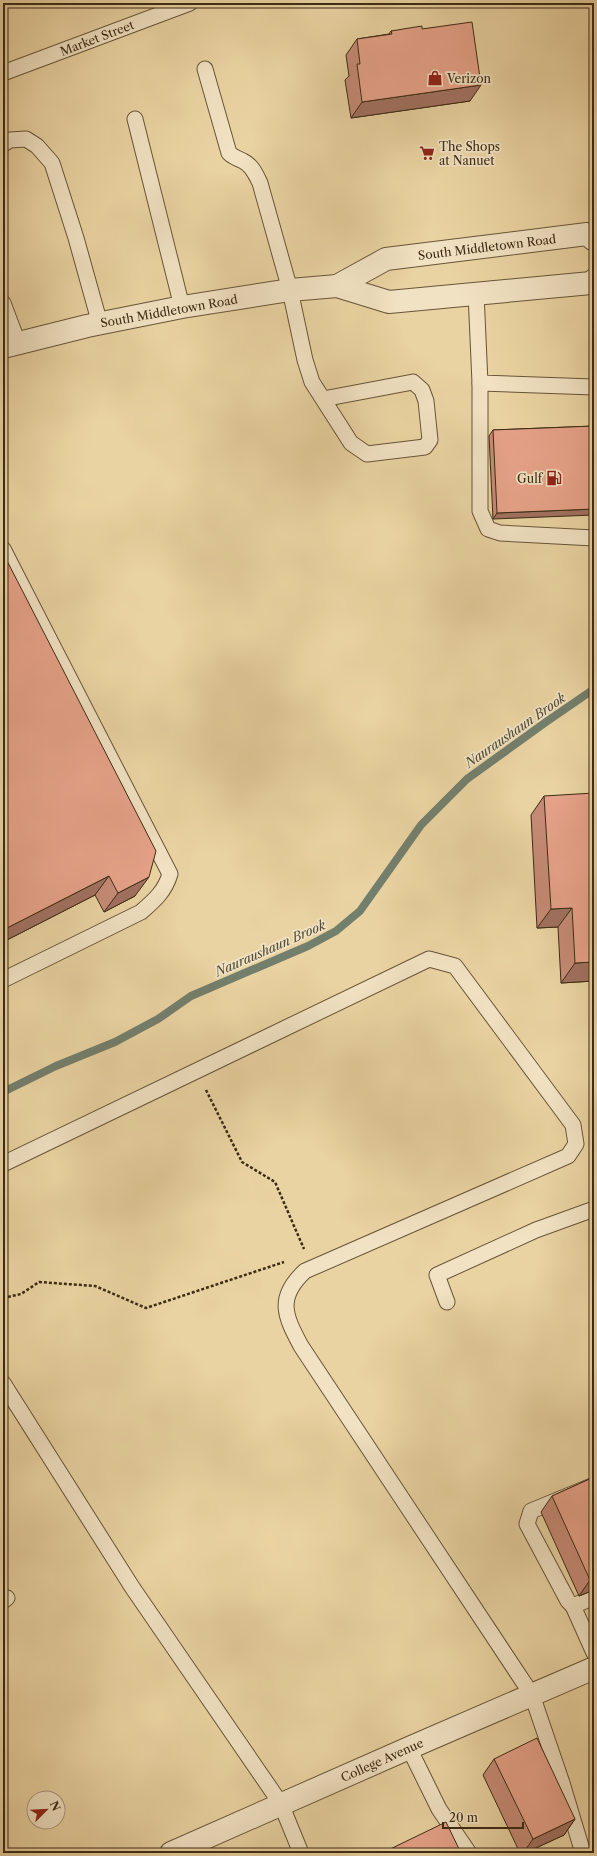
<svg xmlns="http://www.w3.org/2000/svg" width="597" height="1856" viewBox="0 0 597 1856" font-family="'Libre Caslon Text',serif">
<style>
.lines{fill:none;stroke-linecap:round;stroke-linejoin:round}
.stream{stroke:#737f6d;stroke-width:8}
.service-casing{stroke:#685538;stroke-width:17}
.tertiary-casing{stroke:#685538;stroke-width:24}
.path{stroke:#3c2b14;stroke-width:2.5;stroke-dasharray:3 2;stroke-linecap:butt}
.service{stroke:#f1e2c3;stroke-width:15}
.tertiary{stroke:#f1e2c3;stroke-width:22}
.wall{fill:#c68b76;stroke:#3c2b14}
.shaded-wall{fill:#a17160;stroke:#3c2b14}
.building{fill:#e6a289;stroke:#3c2b14}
.labels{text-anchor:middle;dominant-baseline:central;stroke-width:3.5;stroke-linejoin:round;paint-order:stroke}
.street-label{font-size:12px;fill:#3c2b14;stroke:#f1e2c3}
.poi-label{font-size:12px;fill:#3c2b14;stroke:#f1e2c3;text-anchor:start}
.water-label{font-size:13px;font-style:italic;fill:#534e39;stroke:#f1e2c3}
</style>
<rect width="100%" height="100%" fill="#ead3a2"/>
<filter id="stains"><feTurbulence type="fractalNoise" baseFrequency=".005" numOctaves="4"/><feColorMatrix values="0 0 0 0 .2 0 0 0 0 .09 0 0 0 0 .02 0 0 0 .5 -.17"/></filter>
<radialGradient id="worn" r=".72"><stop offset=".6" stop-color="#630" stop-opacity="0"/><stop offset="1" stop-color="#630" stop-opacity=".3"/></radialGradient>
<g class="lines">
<polyline class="stream" points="3,1092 56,1066 115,1042 158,1019 191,996 308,946 336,931 360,911 421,825 467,779 546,722 594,689"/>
<g class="service-casing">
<g id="service">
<path d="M205,69L229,153C233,157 237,158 243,161C252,165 256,175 260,183L290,290L305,360L312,382L351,443L367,454L425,447L430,440L426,401L422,390L413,382L323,399"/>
<polyline points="3,73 190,3"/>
<polyline points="135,119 182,307"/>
<polyline points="3,144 10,140 26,139 37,146 52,163 76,238 100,324"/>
<polyline points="476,293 480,383 594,387"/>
<polyline points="3,303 18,343"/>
<polyline points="480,383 480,511 488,529 500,533 594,538"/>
<path d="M3,549L170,874C165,891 155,900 141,912L3,980"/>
<path d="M3,1164L429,959L455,966L573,1125L576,1144L568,1156L305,1271C276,1298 285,1316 301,1346L532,1695L562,1783L583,1853"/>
<polyline points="447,1302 437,1275 536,1230 594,1209"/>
<polyline points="3,1383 132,1587 281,1804 301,1853"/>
<polyline points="594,1485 531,1511 527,1524 568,1601 573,1606 594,1597"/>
<polyline points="3,1601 7,1598"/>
<polyline points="573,1606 594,1653"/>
<polyline points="409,1748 439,1809 469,1853"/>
</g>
</g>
<g class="tertiary-casing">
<g id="tertiary">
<polyline points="337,286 386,259 587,234 594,240"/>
<polyline points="3,347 87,326 182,307 290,290 337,286 389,302 591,283 594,280"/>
<polyline points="171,1853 409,1748 594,1668"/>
</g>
</g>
<g class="path">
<polyline points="206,1090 242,1162 275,1182 304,1249"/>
<polyline points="3,1298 21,1294 39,1282 95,1286 146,1308 284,1262"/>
</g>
<use href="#service" class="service"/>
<use href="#tertiary" class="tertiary"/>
</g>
<g class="wall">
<polygon points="422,29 470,101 351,118 345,80 349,76 346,55 357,39 389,34 391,31"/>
<polygon points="594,426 493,519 489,436 493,430"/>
<polygon points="3,553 135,896 104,912 95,895 3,942"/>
<polygon points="544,796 594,981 561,983 558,927 537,928 531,815"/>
<polygon points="594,1258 594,1325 592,1322"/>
<polygon points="594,1477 594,1590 579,1596 541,1512 552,1496"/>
<polygon points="494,1759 575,1819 564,1835 525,1853 520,1853 483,1775"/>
</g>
<g class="shaded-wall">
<polygon points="481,85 470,101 351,118 362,102"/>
<polygon points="594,509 594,515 493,519 497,513"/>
<polygon points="109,876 95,895 3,942 3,930"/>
<polygon points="149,877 135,896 104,912 118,893"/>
<polygon points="572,908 558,927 537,928 551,909"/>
<polygon points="594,962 594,981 561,983 575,963"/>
<polygon points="594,1579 594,1590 579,1596 590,1580"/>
<polygon points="575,1819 564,1835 525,1853 523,1853 533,1839"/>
</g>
<g class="building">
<polygon points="472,22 481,85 362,102 357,64 360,64 357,39 392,34 391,31 422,26 422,29"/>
<polygon points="594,426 594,509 497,513 493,430"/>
<polygon points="3,553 156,851 149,877 118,893 109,876 3,930"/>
<polygon points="594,793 594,962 575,963 572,908 551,909 544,796"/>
<polygon points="594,1477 594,1579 590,1580 552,1496"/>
<polygon points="537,1738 575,1819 533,1839 494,1759"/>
<polygon points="446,1822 461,1853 382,1853"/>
</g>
<defs>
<g id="shop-bare" transform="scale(1.2)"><path d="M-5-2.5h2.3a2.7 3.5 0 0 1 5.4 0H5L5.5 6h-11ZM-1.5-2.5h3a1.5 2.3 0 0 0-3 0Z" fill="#8f2418" stroke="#f1e2c3" stroke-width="2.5" paint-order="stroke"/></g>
<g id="supermarket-bare" transform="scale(1.2)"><path d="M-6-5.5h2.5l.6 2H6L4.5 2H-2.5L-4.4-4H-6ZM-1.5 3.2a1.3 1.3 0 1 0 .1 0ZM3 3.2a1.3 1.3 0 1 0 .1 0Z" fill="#8f2418" stroke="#f1e2c3" stroke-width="2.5" paint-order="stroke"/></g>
<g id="fuel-bare" transform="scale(1.2)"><path d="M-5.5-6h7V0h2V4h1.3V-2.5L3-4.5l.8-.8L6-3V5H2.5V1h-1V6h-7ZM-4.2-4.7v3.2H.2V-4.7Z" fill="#8f2418" stroke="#f1e2c3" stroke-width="2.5" paint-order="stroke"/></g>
</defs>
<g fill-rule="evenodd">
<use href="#shop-bare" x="435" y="78"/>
<use href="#supermarket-bare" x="427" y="153"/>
<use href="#fuel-bare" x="554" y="478"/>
</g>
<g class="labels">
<g class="street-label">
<text transform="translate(97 38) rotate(-21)">Market Street</text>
<text transform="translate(487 247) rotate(-7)">South Middletown Road</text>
<text transform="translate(169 311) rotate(-10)">South Middletown Road</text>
<text transform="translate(382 1760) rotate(-24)">College Avenue</text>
</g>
<g class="poi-label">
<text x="447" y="78">Verizon</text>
<text x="439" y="146">The Shops<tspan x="439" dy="14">at Nanuet</tspan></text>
<text x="542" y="478" text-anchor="end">Gulf</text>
</g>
<g class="water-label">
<text transform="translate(515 730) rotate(-35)">Nauraushaun Brook</text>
<text transform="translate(270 948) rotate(-24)">Nauraushaun Brook</text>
</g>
</g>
<rect width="597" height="1856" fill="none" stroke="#ead3a2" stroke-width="16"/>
<rect x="4" y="4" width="589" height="1848" fill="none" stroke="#3c2b14" stroke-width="2"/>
<rect x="8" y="8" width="581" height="1840" fill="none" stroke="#3c2b14"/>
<g transform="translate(46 1810) rotate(66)"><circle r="19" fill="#f1e2c3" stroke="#a9997d"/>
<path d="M0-3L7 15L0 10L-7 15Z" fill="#8f2418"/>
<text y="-6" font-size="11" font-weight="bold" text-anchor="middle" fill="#3c2b14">N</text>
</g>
<path d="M443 1822v6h80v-6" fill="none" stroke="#3c2b14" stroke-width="2"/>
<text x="449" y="1822" font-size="12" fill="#3c2b14" stroke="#f1e2c3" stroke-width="3" paint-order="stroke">20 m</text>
<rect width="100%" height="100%" filter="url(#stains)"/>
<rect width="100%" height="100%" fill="url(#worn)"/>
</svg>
